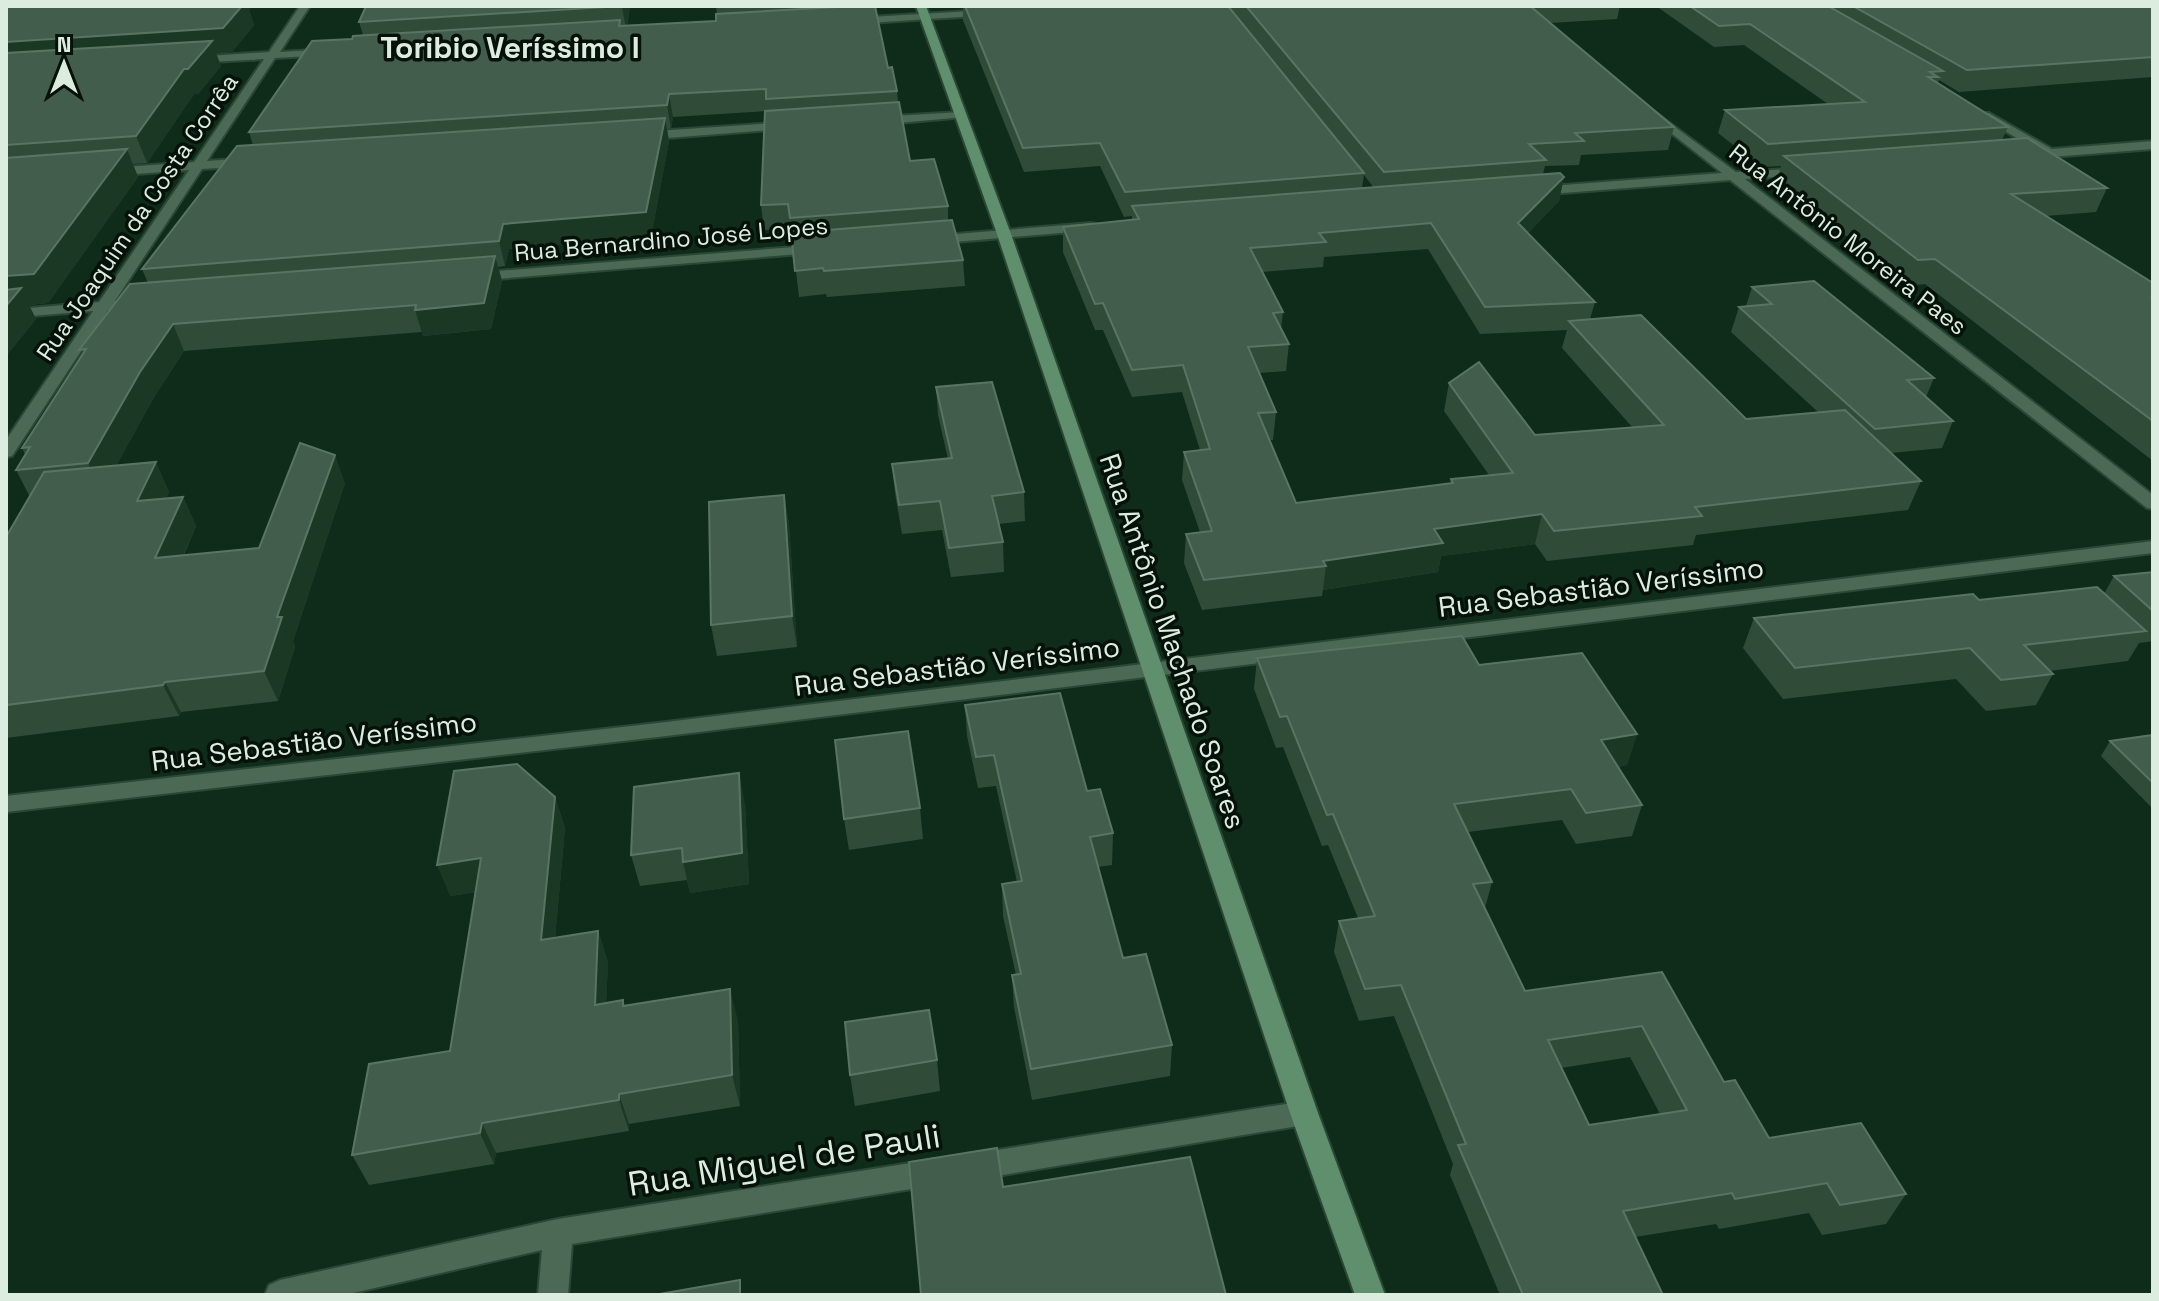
<svg xmlns="http://www.w3.org/2000/svg" width="2159" height="1301" viewBox="0 0 2159 1301" font-family="'Space Grotesk',sans-serif">
<style>
.lines{fill:none;stroke-linecap:round;stroke-linejoin:round}
.street-casing{stroke:#2b4735;stroke-width:4}
.secondary-casing{stroke:#2b4735;stroke-width:4}
.street{fill:#4b6954;fill-rule:evenodd}
.secondary{fill:#5f8f6d;fill-rule:evenodd}
.wall{fill:#304c39;fill-rule:evenodd}
.shaded-wall{fill:#1b3824}
.building{fill:#425d4b;stroke:#5a7462;stroke-width:2;fill-rule:evenodd}
.labels{text-anchor:middle;dominant-baseline:central;stroke-width:7;stroke-linejoin:round;paint-order:stroke}
.far-street-label{font-size:24px;fill:#dcede0;stroke:#061109}
.street-label{font-size:28px;fill:#dcede0;stroke:#061109}
.far-district-label{font-size:30px;font-weight:bold;fill:#dcede0;stroke:#061109}
.near-street-label{font-size:34px;fill:#dcede0;stroke:#061109}
</style>
<rect width="100%" height="100%" fill="#0e2c19"/>
<g class="lines">
<g class="street-casing">
<g id="street">
<polygon points="300,6 310,6 280,52 329,49 334,52 329,55 275,58 207,161 249,158 255,162 249,166 202,169 115,301 142,299 149,303 142,307 108,310 12,456 6,457 6,440 93,311 6,318 6,310 99,302 189,170 110,176 104,172 110,168 194,162 264,59 193,63 188,60 193,57 269,52"/>
<polygon points="988,10 993,13 992,15 852,24 847,21 852,18"/>
<polygon points="1652,110 1736,172 1808,168 1810,171 1804,175 1745,179 2153,495 2153,509 2147,508 1730,180 1537,195 1531,191 1537,187 1722,173 1648,115 1648,111"/>
<polygon points="961,112 965,113 965,117 876,125 870,121 876,117"/>
<polygon points="1981,113 1989,113 2052,149 2153,141 2153,149 2024,159 2018,155 2020,152 2037,150 1981,117"/>
<polygon points="792,122 796,124 796,128 641,140 635,136 641,132"/>
<polygon points="1091,223 1096,224 1096,230 931,244 924,240 931,236"/>
<polygon points="819,245 826,249 824,252 473,281 466,277 473,273"/>
<polygon points="2153,541 2153,553 658,737 6,812 6,796 658,723"/>
<polygon points="1304,1101 1314,1105 1318,1113 1314,1121 1304,1125 972,1180 962,1176 958,1167 962,1158 972,1154"/>
<polygon points="936,1159 946,1163 950,1172 946,1181 936,1185 572,1244 568,1295 538,1295 542,1250 344,1295 265,1295 269,1285 280,1280 558,1219"/>
</g>
</g>
<g class="secondary-casing">
<polygon id="secondary" points="916,6 926,6 1011,234 1318,1113 1385,1295 1355,1295 1290,1113 997,234"/>
</g>
<use href="#street" class="street"/>
<use href="#secondary" class="secondary"/>
</g>
<g class="wall">
<polygon points="29,6 252,6 249,10 254,25 232,52 216,53 221,66 198,94 194,94 147,163 133,164 138,177 48,303 29,305 36,319 6,356 6,7"/>
<polygon points="366,6 630,6 627,26 716,21 717,14 716,6 875,6 888,68 897,91 898,102 910,161 948,206 948,221 963,260 965,286 827,297 826,294 799,297 791,229 764,230 761,205 767,111 673,117 671,128 667,129 669,141 651,237 509,249 505,266 498,267 502,281 491,329 423,336 422,332 184,351 153,399 116,466 169,491 166,499 183,497 196,526 184,555 259,548 345,483 293,641 295,647 278,701 181,712 179,716 6,738 6,537 30,497 16,470 25,454 22,448 148,283 142,269 253,145 249,132 352,39 363,35 359,22"/>
<path d="M958,6H1620L1617,19L1550,23L1674,127L1668,150L1581,155L1579,165L1545,166L1543,174L1564,177L1559,201L1528,233L1595,302L1590,319L1746,419L1818,412L1731,332L1739,307L1746,306L1752,287L1934,378L1926,397L1953,421L1942,448L1891,453L1921,481L1908,510L1696,535L1693,545L1547,561L1535,544L1441,556L1438,572L1323,590L1322,596L1202,610L1184,563L1186,534L1200,532L1182,480L1184,452L1200,450L1182,392L1132,397L1103,330H1095L1063,252V227L1132,220V216L1124,217L1100,166L1024,172L963,20V8H959ZM1364,175L1374,188H1362ZM1428,249L1480,334L1567,330L1562,348L1633,428L1535,435L1449,383L1444,411L1489,475L1451,479L1450,483L1296,503L1269,440H1273L1276,412L1259,373L1286,371L1289,344L1281,329L1283,312L1262,272L1323,267L1324,257Z"/>
<polygon points="1656,6 2153,6 2153,77 1959,92 1939,80 1938,83 2008,127 2002,140 2107,188 2096,212 2046,216 2153,283 2153,461 1925,284 1908,286 1777,180 1781,166 1761,167 1718,133 1725,110 1828,104 1744,45 1714,47"/>
<polygon points="936,387 1024,492 1025,521 999,524 1003,542 1004,572 951,577 942,530 902,534 895,493 892,464 948,459 938,415"/>
<polygon points="784,495 789,524 797,647 717,656 711,625"/>
<polygon points="2153,572 2153,641 2139,643 2128,661 2049,671 2053,674 2036,705 1986,711 1956,679 1783,699 1743,648 1754,618 1979,600 2104,594 2114,576"/>
<path d="M1257,658L1479,665L1637,734L1627,765L1618,767L1642,805L1632,836L1576,844L1562,820L1468,832L1492,882L1485,908L1525,991L1662,972L1724,1082L1769,1138L1906,1194L1886,1224L1822,1235L1809,1213L1719,1229L1716,1224L1635,1237L1663,1295H1500L1450,1175L1453,1164L1394,1016L1359,1021L1334,952L1339,921L1358,918L1328,845L1322,846L1283,747L1276,748L1254,689ZM1630,1057L1660,1114L1589,1125L1561,1068Z"/>
<polygon points="965,705 1087,791 1113,833 1112,865 1098,867 1123,958 1172,1045 1170,1076 1032,1100 1014,1007 1012,975 1016,975 1003,916 1002,884 1017,882 996,786 978,788 967,736"/>
<polygon points="2153,735 2153,809 2101,756 2110,741"/>
<polygon points="555,797 565,828 555,938 598,931 608,962 606,1003 623,1000 625,1006 738,1021 740,1106 629,1124 629,1131 496,1153 494,1164 369,1185 352,1155 450,1051 476,892 450,896"/>
<polygon points="745,804 749,884 690,893 687,880 640,886 631,855"/>
<polygon points="920,808 923,839 849,850 844,819"/>
<polygon points="937,1060 940,1091 855,1106 850,1075"/>
</g>
<g class="shaded-wall">
<polygon points="228,6 252,6 249,10 254,25 232,52 216,53 221,66 198,94 194,94 147,163 136,136 184,69 6,67 6,42"/>
<polygon points="622,6 630,6 626,28 622,7"/>
<polygon points="669,94 673,117 671,128 667,105"/>
<polygon points="665,118 669,141 651,237 509,249 505,266 499,241 503,224"/>
<polygon points="127,149 138,177 48,303 29,305 36,319 6,356 6,276"/>
<polygon points="1564,177 1559,201 1513,248 1518,223"/>
<polygon points="495,256 502,281 491,329 423,336 415,310"/>
<polygon points="173,324 184,351 153,399 102,492 88,463 140,372"/>
<polygon points="335,455 345,483 293,641 295,647 278,701 264,671 277,617"/>
<polygon points="156,462 169,491 151,530 137,501"/>
<polygon points="784,495 789,524 797,647 792,616"/>
<polygon points="183,497 196,526 169,588 155,558"/>
<polygon points="1542,514 1535,544 1441,556 1438,572 1323,590 1326,566 1323,561 1434,529"/>
<polygon points="165,682 181,712 179,716 163,685"/>
<polygon points="1637,734 1627,765 1592,771 1601,740"/>
<polygon points="739,773 745,804 749,884 690,893 683,862"/>
<polygon points="555,797 565,828 552,971 541,940"/>
<polygon points="481,858 493,890 450,896 437,865"/>
<polygon points="598,931 608,962 605,1036 595,1005"/>
<polygon points="730,989 738,1021 740,1106 732,1075"/>
<polygon points="619,1094 629,1124 629,1131 619,1100"/>
<polygon points="482,1123 496,1153 494,1164 480,1133"/>
</g>
<g class="building">
<polygon points="29,6 242,6 223,28 6,42 6,7"/>
<polygon points="366,6 622,6 359,22"/>
<polygon points="856,6 875,6 888,68 892,67 897,91 766,99 766,89 669,94 667,105 249,132 312,41 352,39 353,36 620,20 619,26 716,21 716,14"/>
<polygon points="965,6 1228,6 1364,173 1125,192 1100,143 1023,148"/>
<polygon points="1246,6 1530,6 1674,127 1575,133 1584,141 1529,144 1546,160 1384,172"/>
<polygon points="1690,6 1828,6 1943,71 1930,72 1938,77 1928,77 2008,127 1768,144 1725,110 1865,102 1750,24 1719,26"/>
<polygon points="1853,6 2153,6 2153,57 1967,70"/>
<polygon points="212,41 188,69 184,69 136,136 6,145 6,53"/>
<polygon points="899,102 910,161 934,159 948,206 790,218 788,204 761,205 765,111"/>
<polygon points="665,118 646,212 503,224 499,241 142,269 237,146"/>
<polygon points="2027,138 2107,188 2011,194 2153,283 2153,296 2152,297 2153,297 2153,421 1935,259 1918,260 1784,156"/>
<polygon points="127,149 34,274 6,276 6,158"/>
<polygon points="1560,173 1564,177 1518,223 1595,302 1485,307 1431,223 1319,233 1326,242 1250,248 1283,312 1273,313 1289,344 1248,347 1276,412 1258,413 1296,503 1453,483 1451,479 1513,473 1449,383 1479,362 1535,435 1664,425 1569,321 1641,315 1746,419 1845,410 1921,481 1695,507 1702,516 1554,531 1542,514 1434,529 1443,543 1323,561 1326,566 1204,580 1186,534 1212,531 1184,452 1210,449 1183,365 1132,370 1103,303 1095,304 1063,227 1139,219 1132,206"/>
<polygon points="952,220 963,260 824,271 823,268 795,271 791,233"/>
<polygon points="495,256 484,303 415,310 416,305 173,324 140,372 88,463 16,470 30,447 22,448 86,349 79,350 130,284"/>
<polygon points="1814,281 1934,378 1907,380 1953,421 1875,429 1739,307 1772,304 1752,287"/>
<polygon points="21,288 6,306 6,290"/>
<polygon points="992,382 1024,492 992,496 1003,542 949,548 940,501 899,505 892,464 952,458 936,387"/>
<polygon points="300,443 335,455 277,617 282,617 264,671 165,682 163,685 6,705 6,537 44,472 156,462 137,501 183,497 155,558 259,548"/>
<polygon points="784,495 792,616 711,625 709,502"/>
<polygon points="2153,572 2153,611 2114,576"/>
<polygon points="2097,587 2146,631 2024,645 2053,674 2001,680 1970,648 1795,668 1754,618 1973,594 1979,600"/>
<path d="M1462,636L1479,665L1582,653L1637,734L1601,740L1642,805L1586,813L1571,789L1454,804L1492,882L1473,884L1525,991L1662,972L1724,1082L1735,1080L1769,1138L1861,1123L1906,1194L1840,1205L1827,1183L1735,1199L1732,1193L1623,1211L1663,1295H1523L1458,1145L1466,1144L1401,985L1365,989L1339,921L1375,916L1333,814L1327,815L1287,716L1280,717L1257,658ZM1642,1026L1687,1110L1589,1125L1548,1040Z"/>
<polygon points="1060,693 1087,791 1100,789 1113,833 1090,837 1123,958 1146,954 1172,1045 1031,1069 1012,975 1021,974 1002,884 1022,881 994,755 976,757 965,705"/>
<polygon points="908,731 920,808 844,819 835,740"/>
<polygon points="2153,735 2153,783 2110,741"/>
<polygon points="517,764 555,797 541,940 598,931 595,1005 623,1000 623,1006 730,989 732,1075 619,1094 619,1100 482,1123 480,1133 352,1155 369,1064 450,1051 481,858 437,865 454,771"/>
<polygon points="739,773 742,853 683,862 682,848 631,855 634,787"/>
<polygon points="929,1010 937,1060 850,1075 845,1022"/>
<polygon points="997,1148 1003,1187 1190,1157 1226,1295 921,1295 909,1162"/>
<polygon points="740,1280 740,1295 654,1295"/>
</g>
<g class="labels">
<g class="far-street-label">
<text transform="translate(137 217) rotate(-56)">Rua Joaquim da Costa Corrêa</text>
<text transform="translate(671 239) rotate(-5)">Rua Bernardino José Lopes</text>
<text transform="translate(1848 239) rotate(38)">Rua Antônio Moreira Paes</text>
</g>
<g class="street-label">
<text transform="translate(1601 587) rotate(-7)">Rua Sebastião Veríssimo</text>
<text transform="translate(1173 641) rotate(71)">Rua Antônio Machado Soares</text>
<text transform="translate(957 666) rotate(-7)">Rua Sebastião Veríssimo</text>
<text transform="translate(314 741) rotate(-7)">Rua Sebastião Veríssimo</text>
</g>
<g class="far-district-label">
<text x="510" y="47">Toribio Veríssimo I</text>
</g>
<g class="near-street-label">
<text transform="translate(784 1160) rotate(-9)">Rua Miguel de Pauli</text>
</g>
</g>
<rect width="2159" height="1301" fill="none" stroke="#dcede0" stroke-width="16"/>
<g transform="translate(64 64)" stroke="#061109" stroke-width="6" paint-order="stroke">
<path d="M0-6L14 30L0 20L-14 30Z" fill="#dcede0"/>
<text y="-12" font-size="22" font-weight="bold" text-anchor="middle" fill="#dcede0">N</text>
</g>
</svg>
